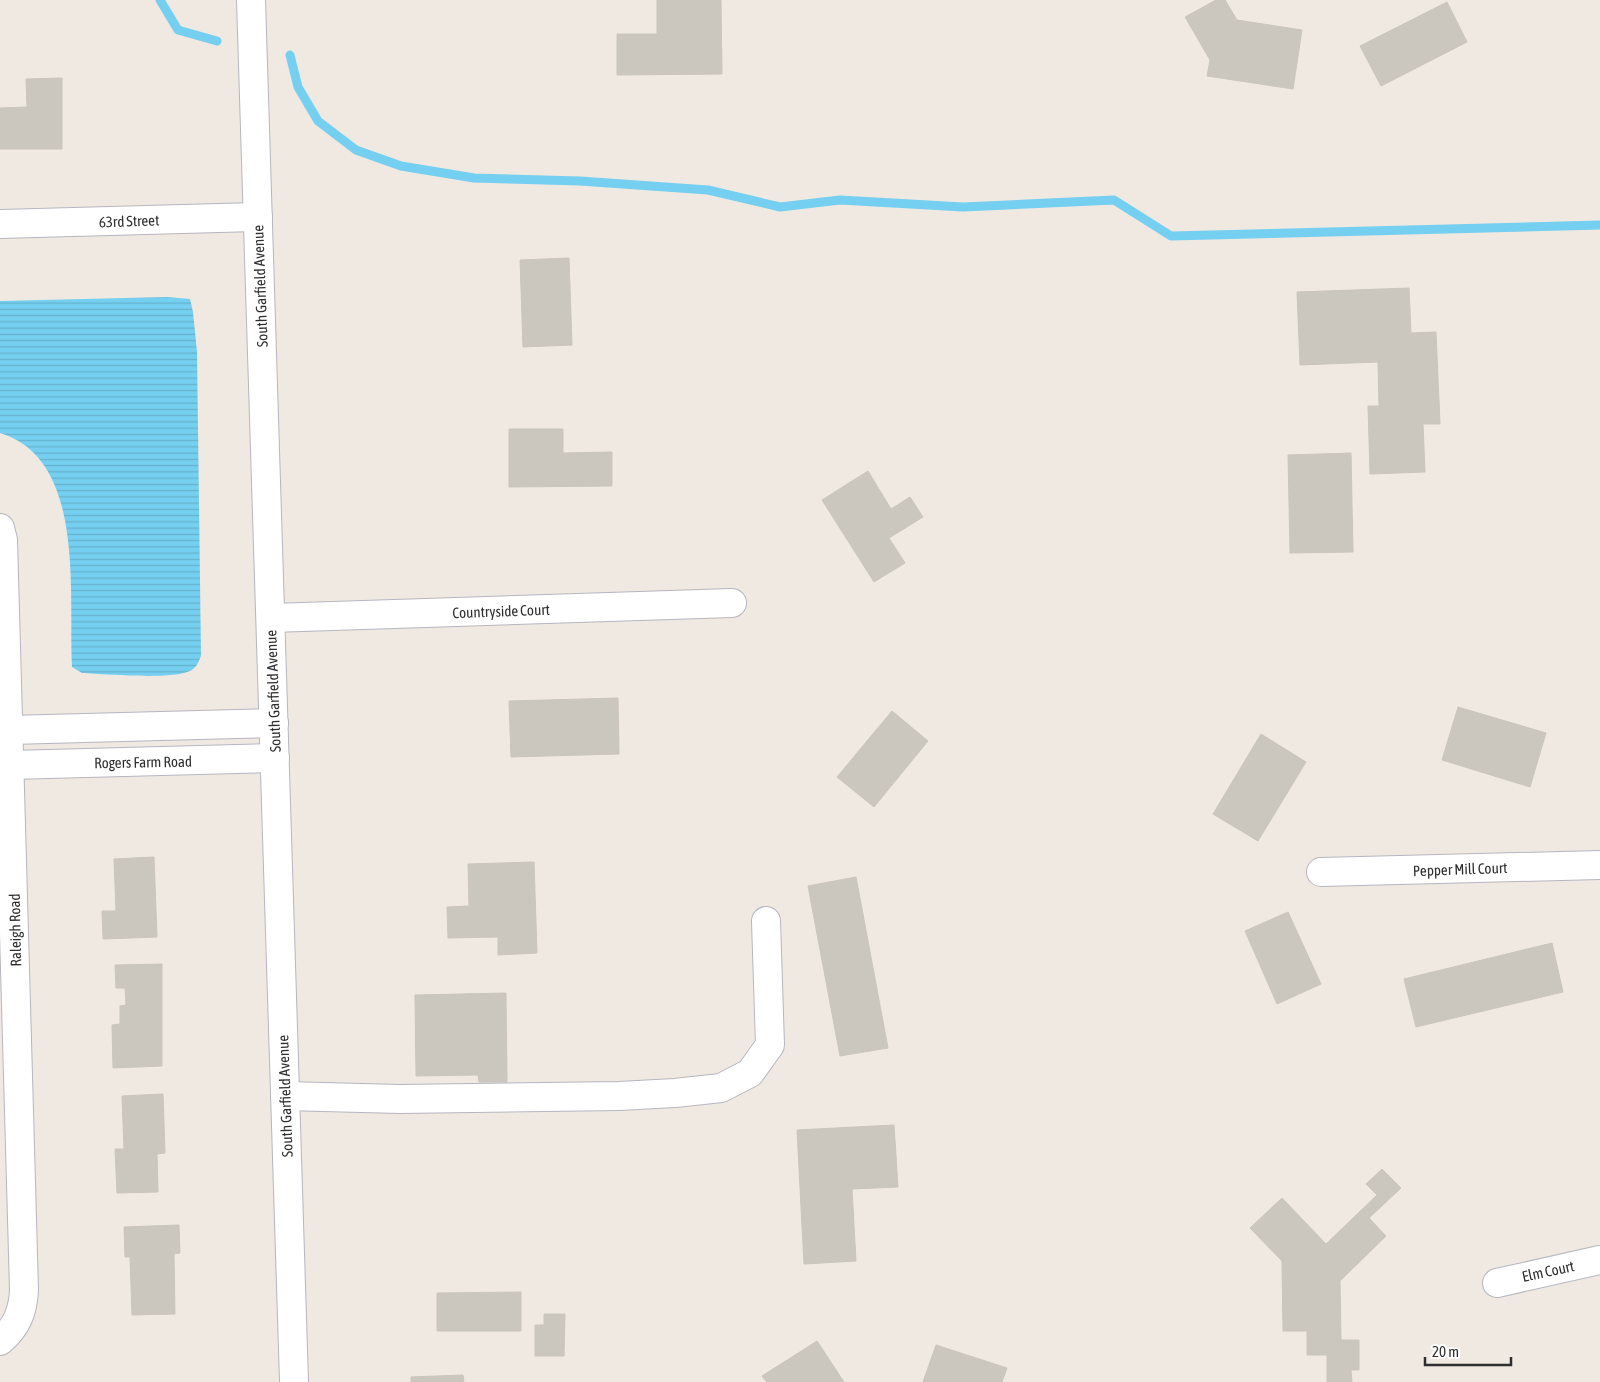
<svg xmlns="http://www.w3.org/2000/svg" width="1600" height="1382" viewBox="0 0 1600 1382" font-family="'Asap Condensed',sans-serif">
<style>
.water{fill:url(#water-rules)}
.lines{fill:none;stroke-linecap:round;stroke-linejoin:round}
.stream{stroke:#75cff0;stroke-width:9}
.building{fill:#cbc7bf;stroke:#cbc5ba}
.minor-casing{stroke:#b4b7c1;stroke-width:30}
.minor{stroke:#fff;stroke-width:28}
.labels{text-anchor:middle;dominant-baseline:central;stroke-width:4;stroke-linejoin:round;paint-order:stroke}
.street-label{font-size:15px;fill:#2e2e2e;stroke:#fff}
</style>
<defs>
<pattern id="water-rules" width="6" height="5" patternUnits="userSpaceOnUse" patternTransform="scale(1.25)"><rect width="6" height="5" fill="#75cff0"/><path d="M0 2.5h6" fill="none" stroke="#66b2ce"/></pattern>
</defs>
<rect width="100%" height="100%" fill="#efe9e1"/>
<path class="water" d="M167,297L190,299L193,312L197,352L201,656C198,663 197,667 190,671C171,680 105,674 82,673L72,667C68,596 87,459 0,433V301Z"/>
<g class="lines">
<g class="stream">
<polyline points="160,0 178,30 217,41"/>
<polyline points="290,55 298,87 318,121 356,150 401,166 474,178 580,181 708,190 780,207 840,200 963,207 1114,200 1171,236 1600,225"/>
</g>
</g>
<g class="building">
<polygon points="657,0 721,0 722,74 617,75 617,34 657,34"/>
<polygon points="1216,0 1225,0 1237,20 1302,30 1293,89 1207,76 1210,60 1185,17"/>
<polygon points="1447,2 1467,42 1381,86 1360,46"/>
<polygon points="62,78 62,149 0,149 0,108 27,107 26,79"/>
<polygon points="569,258 572,345 523,347 520,260"/>
<polygon points="1409,288 1411,333 1436,332 1440,424 1423,424 1425,472 1370,474 1368,406 1379,406 1378,362 1300,365 1297,292"/>
<polygon points="509,429 563,429 563,453 612,452 612,486 509,487"/>
<polygon points="1351,453 1353,552 1290,553 1288,455"/>
<polygon points="868,471 891,509 910,497 923,517 889,538 905,563 874,582 822,500"/>
<polygon points="618,698 619,754 511,757 509,701"/>
<polygon points="1458,707 1546,733 1530,787 1442,760"/>
<polygon points="892,711 928,741 874,807 837,777"/>
<polygon points="1261,734 1306,762 1258,841 1213,814"/>
<polygon points="154,857 157,937 103,939 102,911 116,911 114,859"/>
<polygon points="534,862 537,953 498,955 498,937 448,938 447,907 469,906 468,864"/>
<polygon points="856,877 888,1048 840,1056 808,886"/>
<polygon points="1288,912 1321,984 1277,1004 1245,931"/>
<polygon points="1552,943 1563,992 1416,1027 1404,979"/>
<polygon points="162,964 162,1066 113,1068 112,1025 120,1024 120,1006 126,1005 125,988 116,988 115,965"/>
<polygon points="506,993 507,1082 479,1082 478,1075 416,1076 415,995"/>
<polygon points="163,1094 165,1153 157,1154 158,1192 117,1193 115,1149 124,1149 122,1096"/>
<polygon points="894,1125 898,1187 852,1189 856,1261 804,1264 797,1130"/>
<polygon points="1382,1169 1401,1188 1369,1218 1386,1236 1340,1281 1341,1340 1359,1340 1359,1370 1351,1370 1352,1382 1327,1382 1327,1355 1307,1355 1307,1331 1283,1331 1282,1261 1250,1228 1282,1198 1326,1244 1377,1195 1366,1184"/>
<polygon points="179,1225 180,1253 174,1254 175,1314 132,1315 130,1257 125,1257 124,1227"/>
<polygon points="521,1292 521,1331 437,1331 437,1293"/>
<polygon points="544,1314 565,1314 564,1356 535,1356 535,1325 544,1325"/>
<polygon points="817,1341 844,1382 767,1382 762,1376"/>
<polygon points="936,1345 1007,1368 1002,1382 923,1382"/>
<polygon points="463,1375 464,1382 411,1382 411,1377"/>
</g>
<g class="lines">
<g class="minor-casing">
<g id="minor">
<polyline points="251,0 294,1382"/>
<polyline points="0,224 258,217"/>
<path d="M0,528L3,540L24,1290C23,1311 17,1327 0,1341"/>
<polyline points="271,618 732,603"/>
<polyline points="9,730 274,723"/>
<polyline points="11,765 275,758"/>
<polyline points="1321,872 1600,865"/>
<polyline points="285,1096 400,1099 619,1096 675,1093 721,1088 750,1073 770,1045 766,921"/>
<polyline points="1497,1283 1600,1260"/>
</g>
</g>
<use href="#minor" class="minor"/>
</g>
<g class="labels">
<g class="street-label">
<text transform="translate(129 221) rotate(-2)">63rd Street</text>
<text transform="translate(260 286) rotate(-92)">South Garfield Avenue</text>
<text transform="translate(501 611) rotate(-2)">Countryside Court</text>
<text transform="translate(273 691) rotate(-92)">South Garfield Avenue</text>
<text transform="translate(143 762) rotate(-1)">Rogers Farm Road</text>
<text transform="translate(1460 869) rotate(-2)">Pepper Mill Court</text>
<text transform="translate(15 930) rotate(-91)">Raleigh Road</text>
<text transform="translate(285 1096) rotate(-92)">South Garfield Avenue</text>
<text transform="translate(1548 1271) rotate(-12)">Elm Court</text>
</g>
</g>
<path d="M1425 1357v8h86v-8" fill="none" stroke="#2e2e2e" stroke-width="2.5"/>
<text x="1432" y="1357" font-size="15" fill="#2e2e2e" stroke="#ffffff" stroke-width="4" paint-order="stroke">20 m</text>
</svg>
